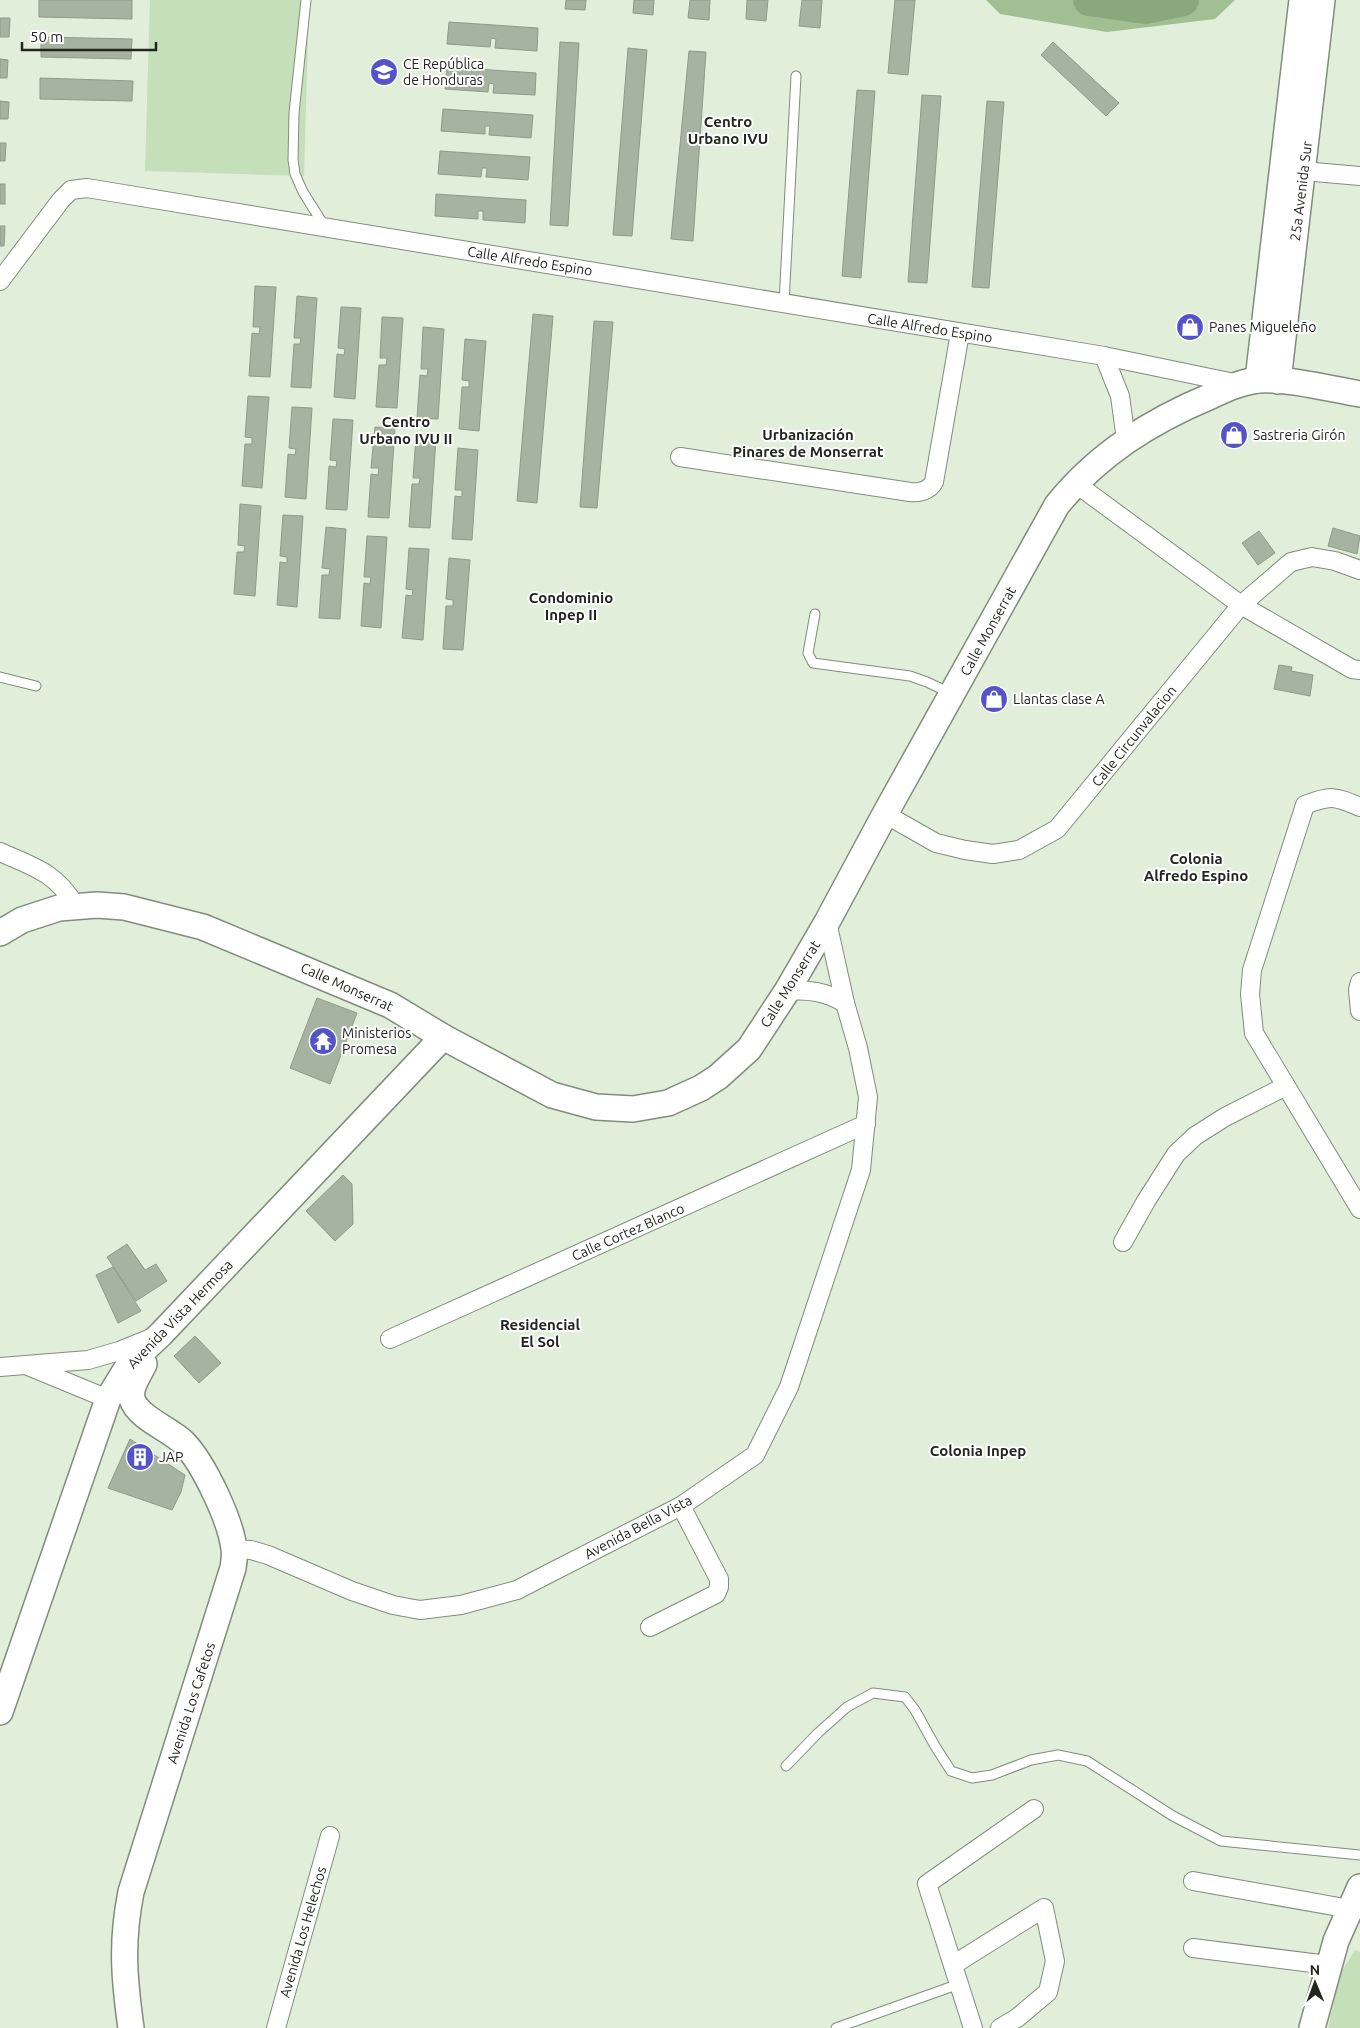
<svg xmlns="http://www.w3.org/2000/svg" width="1360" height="2028" viewBox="0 0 1360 2028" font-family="Ubuntu,sans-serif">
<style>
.green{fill:#c4dfb9}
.forest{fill:#a0bf93}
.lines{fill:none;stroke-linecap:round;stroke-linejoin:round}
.river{stroke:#89a87c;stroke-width:32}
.building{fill:#a5b3a0;stroke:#8e9b88}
.lane-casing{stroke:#808d7b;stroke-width:11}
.street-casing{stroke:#808d7b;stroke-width:20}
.secondary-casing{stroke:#808d7b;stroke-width:28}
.lane{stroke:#fff;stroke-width:9}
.street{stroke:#fff;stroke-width:18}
.secondary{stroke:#fff;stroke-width:25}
.labels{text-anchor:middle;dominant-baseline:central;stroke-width:4;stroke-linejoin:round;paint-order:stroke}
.poi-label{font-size:14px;fill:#21261f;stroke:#fff;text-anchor:start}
.street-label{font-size:14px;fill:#21261f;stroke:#fff}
.neighbourhood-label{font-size:15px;font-weight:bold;fill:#21261f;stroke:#fff}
</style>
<rect width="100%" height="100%" fill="#e0eeda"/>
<g class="green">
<polygon points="150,0 309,0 304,176 145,171"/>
<polygon points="1355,1950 1360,1952 1360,2028 1328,2028 1340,1974"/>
</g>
<polygon class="forest" points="986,0 1235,0 1215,19 1107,32 1000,14"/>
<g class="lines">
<polyline class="river" points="1089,0 1145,8 1183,0"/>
</g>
<g class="building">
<polygon points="39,0 132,0 132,19 39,17"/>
<polygon points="566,0 586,0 585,10 565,9"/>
<polygon points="634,0 654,0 653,15 633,13"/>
<polygon points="690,0 710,0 709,20 688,18"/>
<polygon points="747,0 768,0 766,21 746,19"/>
<polygon points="802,0 822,0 820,28 799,26"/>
<polygon points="895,0 915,0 908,75 888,73"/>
<polygon points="0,18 10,18 9,37 0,37"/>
<polygon points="449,22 538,28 537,51 495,48 496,39 491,38 490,47 447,44"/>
<polygon points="41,37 132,39 131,59 41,57"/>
<polygon points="560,42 579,43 568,226 550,225"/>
<polygon points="1053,42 1119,103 1106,116 1041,55"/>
<polygon points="628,48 647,50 632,236 613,235"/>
<polygon points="689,51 706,52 693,241 671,239"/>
<polygon points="0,59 8,60 7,78 0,78"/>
<polygon points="447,67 536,73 535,95 493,93 494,84 489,83 488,92 445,89"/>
<polygon points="40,78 133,81 132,101 40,99"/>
<polygon points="857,90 875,91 861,278 842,276"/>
<polygon points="922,95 941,96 927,283 908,282"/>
<polygon points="0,101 9,102 8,119 0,119"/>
<polygon points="987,101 1004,102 989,288 972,287"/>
<polygon points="443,109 533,115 531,138 489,135 490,126 485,126 485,134 441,131"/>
<polygon points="0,143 6,143 5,161 0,161"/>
<polygon points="440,151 530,157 528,180 486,177 487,168 482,168 481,177 438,174"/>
<rect x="0" y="184" width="5" height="20"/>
<polygon points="436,194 526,200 525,223 483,220 483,211 478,211 478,219 435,216"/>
<polygon points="0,226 5,226 4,246 0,246"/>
<polygon points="255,286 276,287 270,377 249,376 252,333 259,334 260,327 253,327"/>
<polygon points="297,296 317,298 311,388 291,387 294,344 300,344 301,338 294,338"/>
<polygon points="341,307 361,308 355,399 334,397 337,354 344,355 345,349 338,348"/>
<polygon points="533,314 553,316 537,503 517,501"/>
<polygon points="382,317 403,318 397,408 376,407 379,365 386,365 387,358 380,358"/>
<polygon points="1187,317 1197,319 1193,338 1183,336"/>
<polygon points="594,321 613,322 597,508 580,507"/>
<polygon points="423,327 444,329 438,419 417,418 420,375 427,376 428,369 421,369"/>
<polygon points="465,339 486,341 479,431 459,429 462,387 469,387 469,381 462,380"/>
<polygon points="248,396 269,397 262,488 242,486 245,444 252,444 252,438 245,437"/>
<polygon points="292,407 312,408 306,499 285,497 288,454 295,455 296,449 289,448"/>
<polygon points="333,419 353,420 347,510 326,509 329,466 336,467 337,461 330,460"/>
<polygon points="375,427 395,428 389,518 368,517 371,474 378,475 379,468 371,468"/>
<polygon points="416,436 436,438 430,528 409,527 412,484 419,484 420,478 413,478"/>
<polygon points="458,448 478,450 472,540 452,539 455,496 462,497 462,490 455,490"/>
<polygon points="240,504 261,506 255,596 234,594 237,552 244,552 245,546 238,545"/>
<polygon points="283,515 303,516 297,607 277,605 280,562 287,563 287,557 280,556"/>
<polygon points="326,527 346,529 340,619 319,618 322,575 329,575 330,569 322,568"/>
<polygon points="1333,528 1360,536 1357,554 1328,546"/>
<polygon points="1259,531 1275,553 1258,565 1242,543"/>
<polygon points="367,536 387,537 381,628 361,626 364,583 370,584 371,577 364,577"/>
<polygon points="409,548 429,549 423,640 402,638 406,595 412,596 413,590 406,589"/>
<polygon points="449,558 470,560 463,650 443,649 446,606 453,606 453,600 446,599"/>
<polygon points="1279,665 1292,667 1291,671 1313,675 1310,696 1274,689"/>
<polygon points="317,998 357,1013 330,1084 290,1068"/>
<polygon points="343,1175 352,1184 353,1224 335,1241 306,1211"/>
<polygon points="127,1244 145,1270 156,1264 167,1281 136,1301 107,1257"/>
<polygon points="113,1267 141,1311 118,1323 96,1275"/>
<polygon points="195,1336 221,1363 199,1383 174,1356"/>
<polygon points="130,1439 185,1475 181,1492 172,1510 108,1488"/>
</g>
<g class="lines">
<g class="lane-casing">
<g id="lane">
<polyline points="306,0 294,113 293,160 295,174 303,192 325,227"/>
<polyline points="784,303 796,76"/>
<polyline points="815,614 808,653 813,663 910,676 927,682 950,693"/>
<polyline points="0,677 36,686"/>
<polyline points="786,1766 818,1733 847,1707 873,1693 905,1697 915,1710 935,1746 951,1771 972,1778 992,1775 1031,1760 1058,1755 1087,1761 1173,1816 1221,1841 1360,1855"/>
<polyline points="836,2028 959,1984"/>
</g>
</g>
<g class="street-casing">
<g id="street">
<polyline points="1303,171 1360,176"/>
<polyline points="0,281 61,200 71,190 87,188 1104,356 1239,384"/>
<polyline points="1104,356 1120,396 1126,440"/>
<path d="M680,457L910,492C919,493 929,491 934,482L960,333"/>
<polyline points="1075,483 1241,605 1352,669 1360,670"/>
<path d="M1360,807C1334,796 1331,795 1305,805L1252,970L1250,994L1254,1033L1360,1209"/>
<polyline points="885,814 936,843 965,850 993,854 1019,850 1057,829 1241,605 1291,562 1312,557 1335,561 1360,570"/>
<path d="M0,852C34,867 55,872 75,905"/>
<polyline points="1360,982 1358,990 1360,1011"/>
<path d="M787,991C809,989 826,992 845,1003"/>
<polyline points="1123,1242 1146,1201 1176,1154 1195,1136 1225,1117 1286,1086"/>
<polyline points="390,1339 866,1124"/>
<polyline points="28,1366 108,1399"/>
<polyline points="0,1367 88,1360 119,1351 151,1338"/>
<polyline points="234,1549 251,1550 268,1555 352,1591 393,1605 420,1610 461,1605 517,1590 546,1575 681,1506 755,1455 789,1387 861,1170 868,1097 858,1048 845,1003 827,922"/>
<polyline points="650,1627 716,1594 719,1587 719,1579 681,1506"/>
<polyline points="1193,1881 1350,1909"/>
<polyline points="1193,1948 1328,1965"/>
<polyline points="953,1965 1044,1908 1055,1961 1048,1992 1017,2018 1000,2028"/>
<polyline points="276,2028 330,1836"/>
<polyline points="973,2028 927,1884 1034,1809"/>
</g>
</g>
<g class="secondary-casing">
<g id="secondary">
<polyline points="1258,380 1302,0"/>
<polyline points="1278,381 1322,0"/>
<path d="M0,933L22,920L59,908L97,905L124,907L203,927L390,1005L443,1037L552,1095L596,1107L633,1109L668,1103L701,1088L718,1077L749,1049L787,991L827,922L885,814L1057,505C1098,454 1151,421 1211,396C1226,389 1241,382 1258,380C1288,378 1330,389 1360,394"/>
<polyline points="0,1712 108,1399 130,1363 161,1334 443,1037"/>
<path d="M131,2028C124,1978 121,1942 131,1892L233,1568C234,1562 235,1555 234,1549C231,1521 204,1464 184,1443C170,1429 138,1418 132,1399C129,1387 139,1375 144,1364"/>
<polyline points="1312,2028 1336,1941 1360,1887"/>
</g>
</g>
<use href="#lane" class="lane"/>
<use href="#street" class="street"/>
<use href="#secondary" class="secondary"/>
</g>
<defs>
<g id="school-disc" transform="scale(1.4375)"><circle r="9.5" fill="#5553ca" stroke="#fff"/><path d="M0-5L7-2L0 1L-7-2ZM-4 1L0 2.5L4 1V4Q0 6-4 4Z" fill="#fff"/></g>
<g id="shop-disc" transform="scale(1.4375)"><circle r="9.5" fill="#5553ca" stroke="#fff"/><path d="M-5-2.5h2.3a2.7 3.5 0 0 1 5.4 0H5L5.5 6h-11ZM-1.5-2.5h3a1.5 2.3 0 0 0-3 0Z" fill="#fff"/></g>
<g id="temple-disc" transform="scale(1.4375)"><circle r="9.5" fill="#5553ca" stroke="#fff"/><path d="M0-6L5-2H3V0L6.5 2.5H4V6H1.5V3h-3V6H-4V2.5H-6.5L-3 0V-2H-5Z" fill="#fff"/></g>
<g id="building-disc" transform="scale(1.4375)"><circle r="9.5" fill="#5553ca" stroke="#fff"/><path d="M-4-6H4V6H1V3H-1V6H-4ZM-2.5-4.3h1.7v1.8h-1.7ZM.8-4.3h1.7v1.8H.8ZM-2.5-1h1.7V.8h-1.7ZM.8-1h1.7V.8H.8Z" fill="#fff"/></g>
</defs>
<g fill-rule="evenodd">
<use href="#school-disc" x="384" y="72"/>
<use href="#shop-disc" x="1190" y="327"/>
<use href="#shop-disc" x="1234" y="435"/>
<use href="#shop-disc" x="994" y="699"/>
<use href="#temple-disc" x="323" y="1041"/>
<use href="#building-disc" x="140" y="1457"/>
</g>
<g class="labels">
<g class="poi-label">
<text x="403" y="64">CE República<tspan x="403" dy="16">de Honduras</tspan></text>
<text x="1209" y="327">Panes Migueleño</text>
<text x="1253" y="435">Sastreria Girón</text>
<text x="1013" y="699">Llantas clase A</text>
<text x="342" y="1033">Ministerios<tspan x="342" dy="16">Promesa</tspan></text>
<text x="159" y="1457">JAP</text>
</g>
<g class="street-label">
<text transform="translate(1301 191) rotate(-83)">25a Avenida Sur</text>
<text transform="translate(530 261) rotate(9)">Calle Alfredo Espino</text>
<text transform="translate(930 328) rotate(9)">Calle Alfredo Espino</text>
<text transform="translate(988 631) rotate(-61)">Calle Monserrat</text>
<text transform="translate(1134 736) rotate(-51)">Calle Circunvalacion</text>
<text transform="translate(790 984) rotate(-58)">Calle Monserrat</text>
<text transform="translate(347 987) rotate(24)">Calle Monserrat</text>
<text transform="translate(628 1232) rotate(-24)">Calle Cortez Blanco</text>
<text transform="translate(180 1314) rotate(-46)">Avenida Vista Hermosa</text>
<text transform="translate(638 1527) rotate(-28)">Avenida Bella Vista</text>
<text transform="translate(191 1703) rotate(-72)">Avenida Los Cafetos</text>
<text transform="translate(303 1932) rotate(-74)">Avenida Los Helechos</text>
</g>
<g class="neighbourhood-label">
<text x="728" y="121">Centro<tspan x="728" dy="17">Urbano IVU</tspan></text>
<text x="406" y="421">Centro<tspan x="406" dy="17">Urbano IVU II</tspan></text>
<text x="808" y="434">Urbanización<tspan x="808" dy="17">Pinares de Monserrat</tspan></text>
<text x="571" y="597">Condominio<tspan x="571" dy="17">Inpep II</tspan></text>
<text x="1196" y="858">Colonia<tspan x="1196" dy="17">Alfredo Espino</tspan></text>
<text x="540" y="1324">Residencial<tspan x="540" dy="17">El Sol</tspan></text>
<text x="978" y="1450">Colonia Inpep</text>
</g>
</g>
<g transform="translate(1315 1983) rotate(359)" stroke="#ffffff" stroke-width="4" paint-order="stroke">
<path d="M0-4L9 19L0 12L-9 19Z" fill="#21261f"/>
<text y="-8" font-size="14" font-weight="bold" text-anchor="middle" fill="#21261f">N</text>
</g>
<path d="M22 42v8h134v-8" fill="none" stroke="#21261f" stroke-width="2.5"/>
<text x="30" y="42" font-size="15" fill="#21261f" stroke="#ffffff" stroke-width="4" paint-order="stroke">50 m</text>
</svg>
